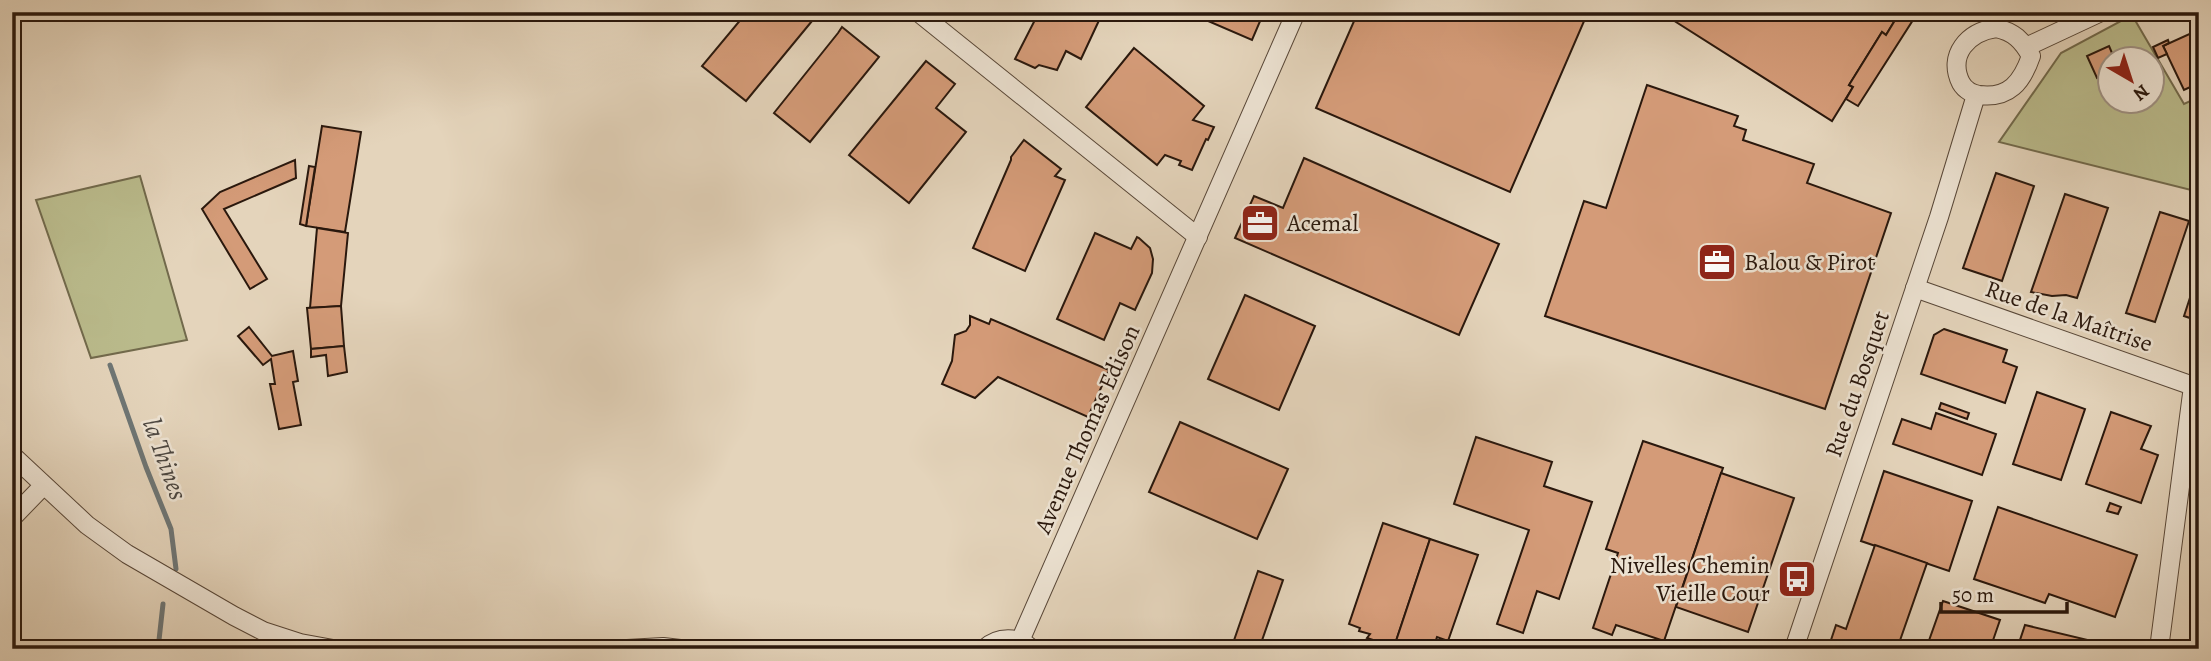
<svg xmlns="http://www.w3.org/2000/svg" width="2211" height="661" viewBox="0 0 2211 661" font-family="Alegreya,serif">
<style>
.green{fill:#babb8c;stroke:#726a4c;stroke-width:2;fill-rule:evenodd}
.lines{fill:none;stroke-linecap:round;stroke-linejoin:round}
.stream{stroke:#6e7675;stroke-width:5}
.building{fill:#d49b78;stroke:#2a180d;stroke-width:2}
.street-casing{stroke:#584738;stroke-width:20}
.street{stroke:#ede3d3;stroke-width:18}
.labels{text-anchor:middle;dominant-baseline:central;stroke-width:5;stroke-linejoin:round;paint-order:stroke}
.poi-label{font-size:24px;fill:#2a180d;stroke:#ede3d3;text-anchor:start}
.street-label{font-size:24px;fill:#2a180d;stroke:#ede3d3}
.water-label{font-size:26px;font-style:italic;fill:#4c4741;stroke:#ede3d3}
</style>
<rect width="100%" height="100%" fill="#e4d4bb"/>
<filter id="stains"><feTurbulence type="fractalNoise" baseFrequency=".00286" numOctaves="4"/><feColorMatrix values="0 0 0 0 .2 0 0 0 0 .09 0 0 0 0 .02 0 0 0 .5 -.17"/></filter>
<radialGradient id="worn" r=".72"><stop offset=".6" stop-color="#630" stop-opacity="0"/><stop offset="1" stop-color="#630" stop-opacity=".3"/></radialGradient>
<g class="green">
<path d="M2132,15L2184,104L2199,97V192L1999,142L2061,53ZM2110,60H2152V102H2110Z"/>
<polygon points="140,176 187,340 91,358 36,200"/>
</g>
<g class="lines">
<g class="stream">
<polyline points="110,365 146,467 171,529 176,569"/>
<polyline points="158,649 163,604"/>
</g>
</g>
<g class="building">
<polygon points="747,12 802,12 812,21 746,101 702,66"/>
<polygon points="1039,12 1099,12 1102,14 1081,59 1066,51 1057,70 1039,65 1035,68 1015,59"/>
<polygon points="1212,12 1264,12 1252,40 1208,21"/>
<polygon points="1358,12 1588,12 1510,192 1316,108"/>
<polygon points="1667,12 1900,12 1886,35 1882,32 1849,85 1853,87 1832,121 1665,15"/>
<polygon points="1900,12 1913,20 1858,106 1846,99 1853,87 1849,85 1882,32 1886,35"/>
<polygon points="842,27 879,57 810,142 774,113 838,33"/>
<polygon points="2196,31 2199,37 2199,83 2184,90 2163,46"/>
<polygon points="2168,40 2169,43 2163,46 2167,54 2158,58 2153,47"/>
<polygon points="2109,46 2115,60 2110,60 2110,72 2097,78 2087,56"/>
<polygon points="1134,48 1204,106 1193,120 1214,127 1208,140 1206,139 1192,170 1179,165 1181,161 1165,155 1157,165 1086,107"/>
<polygon points="926,61 955,84 936,108 966,132 909,203 849,155"/>
<polygon points="1647,85 1738,116 1734,126 1746,130 1743,140 1814,164 1807,183 1891,213 1825,409 1545,316 1584,201 1606,208"/>
<polygon points="322,126 361,132 345,232 306,226"/>
<polygon points="1024,140 1061,169 1055,176 1065,180 1025,271 973,248 1011,160 1011,157"/>
<polygon points="1304,158 1499,244 1459,335 1235,238 1254,196 1283,208"/>
<polygon points="295,160 296,178 224,209 267,279 250,289 202,209 220,192"/>
<polygon points="309,166 315,167 306,226 300,224"/>
<polygon points="1996,173 2034,186 2002,281 1963,268"/>
<polygon points="2065,194 2108,208 2077,298 2066,295 2052,296 2031,292"/>
<polygon points="2160,212 2189,221 2155,322 2126,313"/>
<polygon points="317,228 348,233 341,306 310,308"/>
<polygon points="1095,233 1131,249 1137,237 1139,238 1150,248 1153,259 1152,273 1135,310 1120,303 1104,340 1057,319"/>
<polygon points="2199,270 2199,321 2184,316"/>
<polygon points="1245,295 1315,326 1279,410 1208,379"/>
<polygon points="341,306 344,346 311,349 307,308"/>
<polygon points="970,316 989,324 991,319 1109,370 1088,417 998,377 975,398 942,384 952,361 955,335 966,331 970,325"/>
<polygon points="249,327 272,356 293,351 298,381 293,382 301,425 279,429 270,384 275,384 271,359 263,365 238,336"/>
<polygon points="1944,329 2007,350 2003,362 2017,367 2005,403 1921,374 1934,335"/>
<polygon points="344,346 347,372 328,376 326,355 311,357 311,349"/>
<polygon points="2037,392 2085,409 2061,480 2013,464"/>
<polygon points="1941,403 1969,413 1967,419 1939,409"/>
<polygon points="2111,412 2151,426 2141,449 2158,455 2141,503 2086,484"/>
<polygon points="1936,413 1996,434 1982,475 1893,444 1902,419 1931,429"/>
<polygon points="1180,422 1288,469 1257,539 1149,492"/>
<polygon points="1476,437 1552,462 1544,486 1592,502 1559,599 1537,591 1523,633 1497,624 1529,530 1454,504"/>
<polygon points="1643,441 1723,468 1664,641 1616,625 1612,635 1593,628 1618,553 1606,549"/>
<polygon points="1884,471 1972,501 1949,571 1861,541"/>
<polygon points="1721,473 1794,498 1748,632 1676,607"/>
<polygon points="2110,503 2121,507 2118,514 2107,511"/>
<polygon points="1998,507 2137,555 2115,617 2049,594 2045,603 1974,579"/>
<polygon points="1383,523 1430,539 1394,647 1367,638 1370,634 1359,631 1360,628 1349,624"/>
<polygon points="1430,539 1478,555 1448,641 1437,637 1433,649 1400,649 1394,647"/>
<polygon points="1875,545 1927,563 1897,649 1828,649 1836,625 1846,629"/>
<polygon points="1258,571 1283,580 1259,649 1231,649"/>
<polygon points="1943,601 2000,620 1990,649 1926,649"/>
<polygon points="2025,625 2117,647 2117,649 2017,649"/>
</g>
<g class="lines">
<g class="street-casing">
<g id="street">
<polyline points="918,12 1198,237"/>
<path d="M1996,28C2014,32 2022,40 2031,56C2022,82 2009,99 1979,95C1973,94 1965,90 1961,83C1947,55 1968,32 1996,28Z"/>
<polyline points="2026,47 2101,12"/>
<polyline points="1915,288 2193,386 2159,649"/>
<polyline points="12,455 87,525 127,554 234,616 263,631 300,643 333,649"/>
<polyline points="12,518 43,486"/>
<polyline points="1020,641 1296,12"/>
<polyline points="627,649 663,647 680,649"/>
<path d="M984,649C998,636 1018,636 1032,649"/>
<polyline points="1794,649 1939,217 1976,95"/>
</g>
</g>
<use href="#street" class="street"/>
</g>
<defs>
<g id="office-square" transform="scale(2.0125)"><rect x="-9" y="-9" width="18" height="18" rx="4" fill="#8f2418" stroke="#ede3d3"/><path d="M-6-3h4V-5.5h4V-3h4V5H-6ZM-1-4.5V-3h2v-1.5ZM-6 0V1H6V0Z" fill="#fff"/></g>
<g id="bus-square" transform="scale(2.0125)"><rect x="-9" y="-9" width="18" height="18" rx="4" fill="#8f2418" stroke="#ede3d3"/><path d="M-5-6H5V4H4V6H2V4H-2V6H-4V4H-5ZM-3.5-4V0h7V-4ZM-3.5 1.2v1.5H-2V1.2ZM2 1.2v1.5H3.5V1.2Z" fill="#fff"/></g>
</defs>
<g fill-rule="evenodd">
<use href="#office-square" x="1260" y="223"/>
<use href="#office-square" x="1717" y="262"/>
<use href="#bus-square" x="1797" y="579"/>
</g>
<g class="labels">
<g class="poi-label">
<text x="1287" y="223">Acemal</text>
<text x="1744" y="262">Balou &amp; Pirot</text>
<text x="1770" y="565" text-anchor="end">Nivelles Chemin<tspan x="1770" dy="28">Vieille Cour</tspan></text>
</g>
<g class="street-label">
<text transform="translate(2069 316) rotate(19)">Rue de la Maîtrise</text>
<text transform="translate(1857 384) rotate(-71)">Rue du Bosquet</text>
<text transform="translate(1087 429) rotate(-66)">Avenue Thomas Edison</text>
</g>
<g class="water-label">
<text transform="translate(165 459) rotate(70)">la Thines</text>
</g>
</g>
<rect width="2211" height="661" fill="none" stroke="#e4d4bb" stroke-width="42"/>
<rect x="14" y="14" width="2183" height="633" fill="none" stroke="#2a180d" stroke-width="3.5"/>
<rect x="21" y="21" width="2169" height="619" fill="none" stroke="#2a180d" stroke-width="2"/>
<g transform="translate(2131 80) rotate(141)"><circle r="33" fill="#ede3d3" stroke="#9f9284" stroke-width="2"/>
<path d="M0-5L12 26L0 18L-12 26Z" fill="#8f2418"/>
<text y="-10" font-size="19" font-weight="bold" text-anchor="middle" fill="#2a180d">N</text>
</g>
<path d="M1941 602v10h126v-10" fill="none" stroke="#2a180d" stroke-width="3.5"/>
<text x="1952" y="602" font-size="21" fill="#2a180d" stroke="#ede3d3" stroke-width="5" paint-order="stroke">50 m</text>
<rect width="100%" height="100%" filter="url(#stains)"/>
<rect width="100%" height="100%" fill="url(#worn)"/>
</svg>
